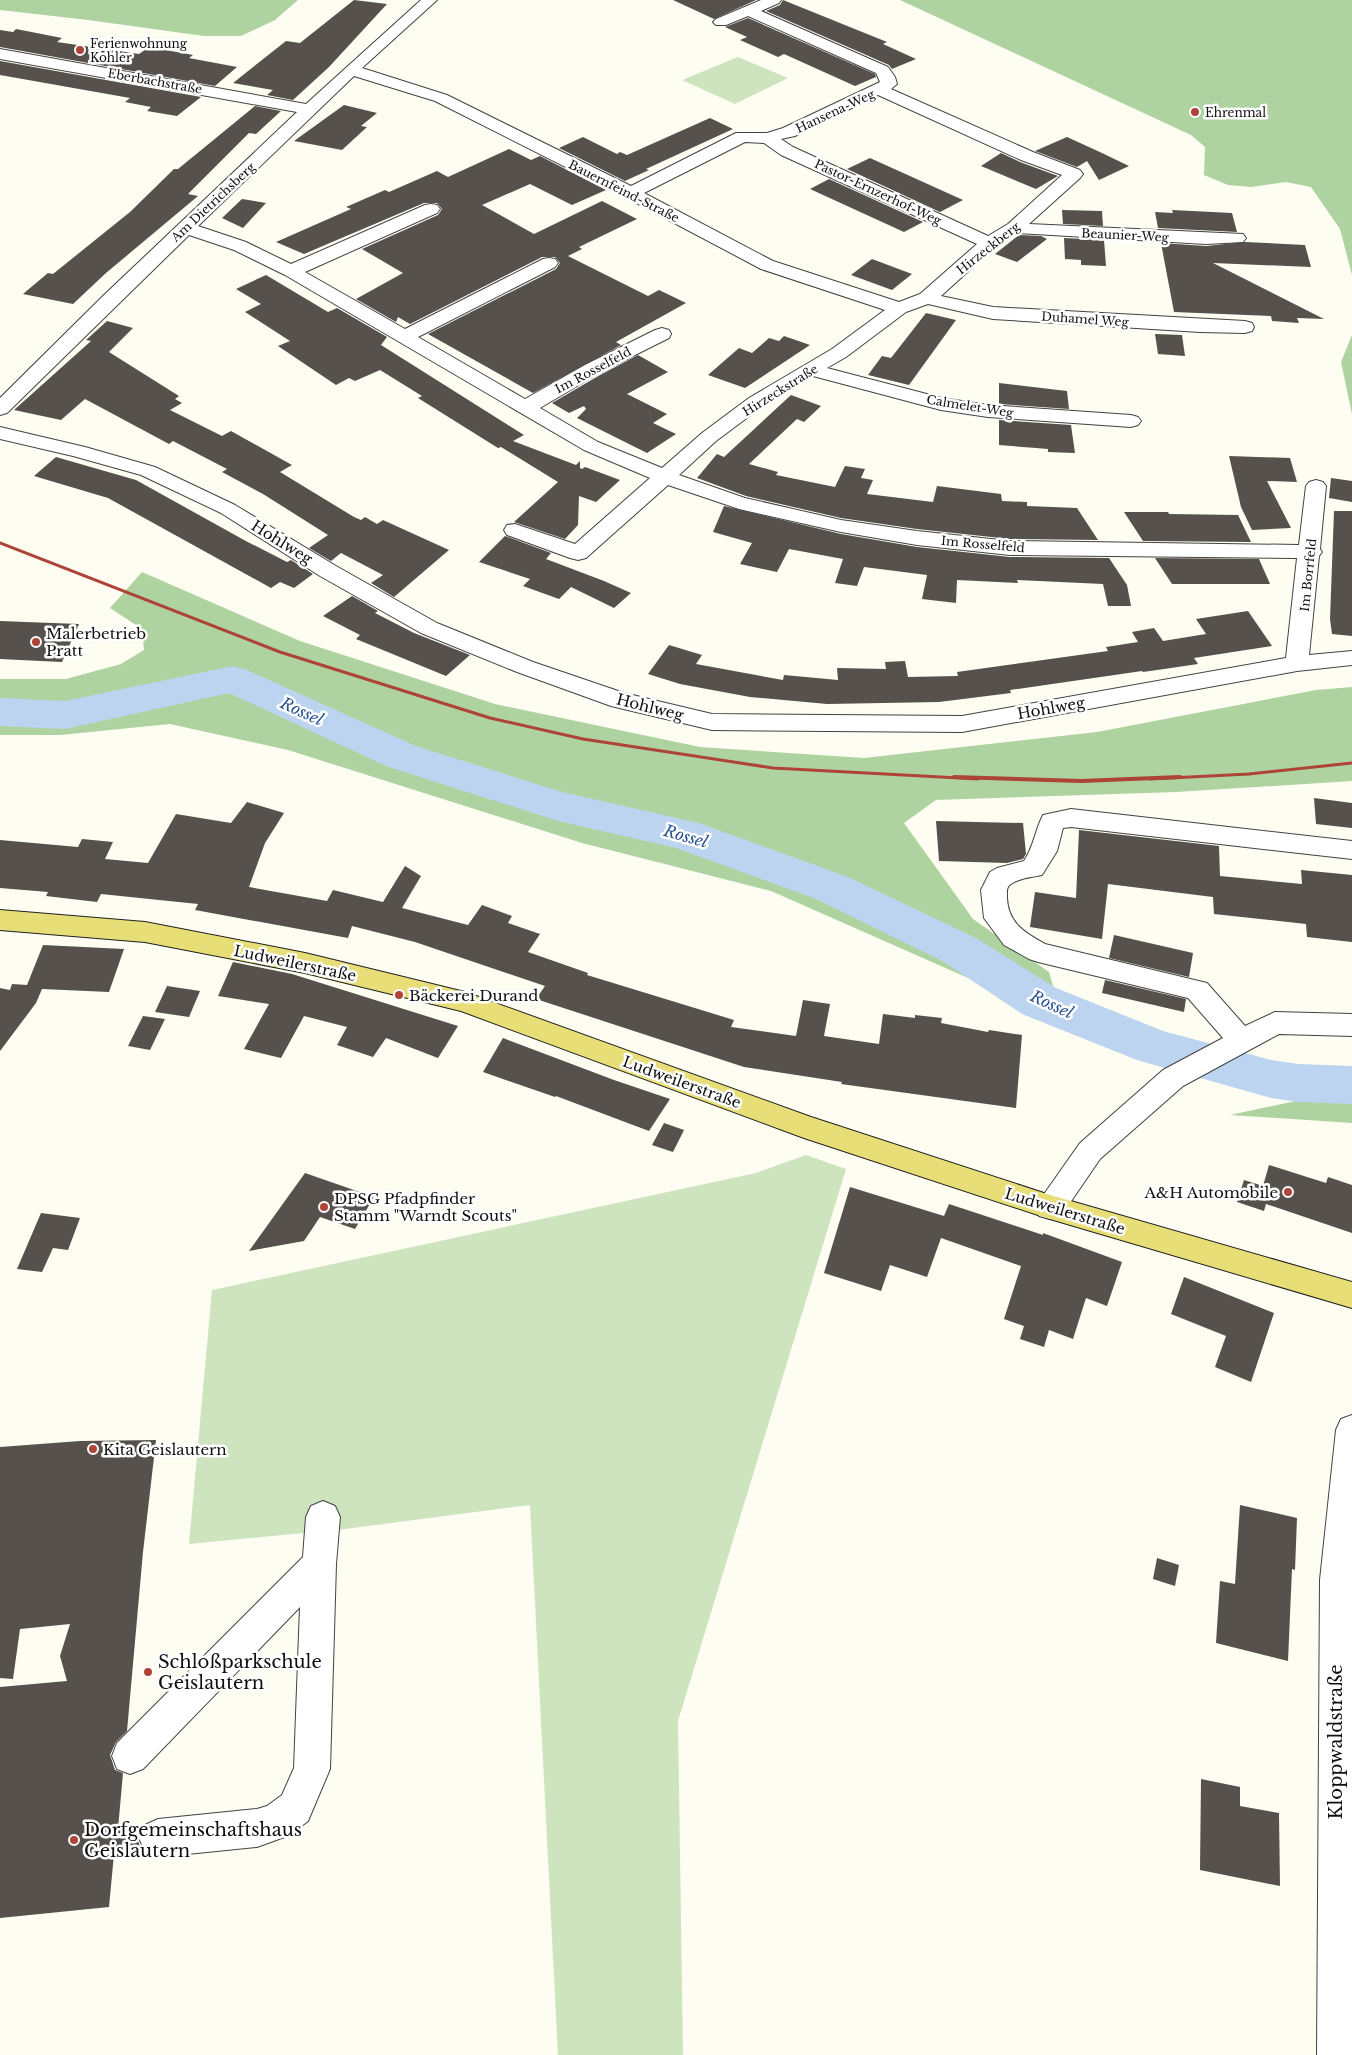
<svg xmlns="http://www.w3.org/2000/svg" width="1352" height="2055" viewBox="0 0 1352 2055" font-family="'Libre Baskerville',serif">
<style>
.green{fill:#cde4bf}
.forest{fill:#afd3a0}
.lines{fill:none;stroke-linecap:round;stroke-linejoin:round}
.river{fill:#bcd4ef;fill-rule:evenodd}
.building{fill:#56514c}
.minor-casing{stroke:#424242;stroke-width:2}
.major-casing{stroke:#202020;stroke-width:2}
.minor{fill:#fff;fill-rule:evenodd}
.major{fill:#e8de77;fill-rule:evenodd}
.rail-far1{stroke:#ae4337;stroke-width:3}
.rail{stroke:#ae4337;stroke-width:4}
.poi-dot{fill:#ae4337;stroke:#fff;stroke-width:2}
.labels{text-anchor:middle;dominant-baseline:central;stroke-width:5;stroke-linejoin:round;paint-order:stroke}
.far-poi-label{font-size:12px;fill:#0f0f0f;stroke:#fff;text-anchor:start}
.far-street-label{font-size:12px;fill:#0f0f0f;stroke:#fff}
.street-label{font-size:15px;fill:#0f0f0f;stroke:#fff}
.poi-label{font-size:15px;fill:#0f0f0f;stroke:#fff;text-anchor:start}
.water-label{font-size:16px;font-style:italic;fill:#265292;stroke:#fff}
.near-poi-label{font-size:18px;fill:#0f0f0f;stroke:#fff;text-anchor:start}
.near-street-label{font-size:18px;fill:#0f0f0f;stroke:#fff}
</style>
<rect width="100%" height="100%" fill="#fdfdf2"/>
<g class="green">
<polygon points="738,57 788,78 735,104 682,80"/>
<polygon points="806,1155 846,1169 678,1721 683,2055 558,2055 530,1505 345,1529 189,1544 212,1290 756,1173"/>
</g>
<g class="forest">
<polygon points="0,0 298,0 275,20 241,36 204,36 88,20 0,10"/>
<polygon points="900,0 1352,0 1352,275 1340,229 1311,187 1286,182 1251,187 1228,185 1204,175 1205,147 1191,135"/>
<polygon points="1352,335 1352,414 1341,362"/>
<polygon points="142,572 300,641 495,704 700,747 864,758 1097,732 1316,690 1352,687 1352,781 1176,792 936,800 904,823 973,919 1049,972 1063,1020 771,891 582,843 288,750 170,724 60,735 0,735 0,679 66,679 121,664 144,650 142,629 110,608"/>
<polygon points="1352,1089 1352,1123 1230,1115"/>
</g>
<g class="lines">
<polygon class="river" points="233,666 247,670 416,746 562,792 699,823 848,877 976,938 1056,988 1163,1031 1271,1060 1298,1064 1352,1066 1352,1104 1298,1102 1271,1098 1137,1060 1022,1014 944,962 816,899 676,848 558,821 386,766 229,693 65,729 0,726 0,698 65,701"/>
</g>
<g class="building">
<polygon points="354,0 387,4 329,67 293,100 267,95 273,90 233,83 286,41 300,43"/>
<polygon points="673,0 756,0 714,19"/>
<polygon points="783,0 887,42 883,44 916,59 892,69 889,65 766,11 780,5"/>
<polygon points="748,18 875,74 876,77 855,86 784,54 778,57 740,40 747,37 725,27"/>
<polygon points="16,29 62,38 57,42 139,54 149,47 193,55 189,58 237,67 215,86 0,47 0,30 13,32"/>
<polygon points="0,61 201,97 177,116 147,111 151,107 125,102 130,98 0,75"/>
<polygon points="344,105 377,113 361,126 367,127 342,150 294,141"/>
<polygon points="255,106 281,111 256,134 249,133 188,194 198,196 106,273 73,304 23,294 48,273 53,274 130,212 174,169 178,169"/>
<polygon points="710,118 733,129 646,169 649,170 625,181 559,148 583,137 617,154 620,152 627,155"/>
<polygon points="1067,137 1102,153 1129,166 1099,180 1087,161 1077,167 1035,151"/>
<polygon points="509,149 531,160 540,156 606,190 572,205 530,184 482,205 534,234 602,201 637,219 579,247 582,249 568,256 648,296 659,290 686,303 616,342 621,345 533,393 428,334 556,269 560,263 555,257 542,257 410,324 398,317 396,322 356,299 403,273 362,249 438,215 442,209 437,203 424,203 304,254 276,242 351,209 346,207 385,190 389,192 437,171 448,177"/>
<polygon points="1001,153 1020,162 1058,176 1036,189 981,166"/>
<polygon points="870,158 963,200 940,212 847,169"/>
<polygon points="829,179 923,222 904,232 810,189"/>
<polygon points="242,199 266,203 243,228 222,218"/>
<polygon points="1062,210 1102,211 1103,226 1063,224"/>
<polygon points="1172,210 1232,213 1237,232 1158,228 1155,212 1173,213"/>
<polygon points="1019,235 1041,236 1047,239 1017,262 995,254"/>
<polygon points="1064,238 1104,240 1106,266 1081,265 1081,260 1065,259"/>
<polygon points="1245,242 1305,245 1311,267 1213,263 1324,319 1297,318 1299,323 1272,321 1271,316 1174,312 1161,243 1206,246"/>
<polygon points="872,259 912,274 892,290 851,275"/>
<polygon points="266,275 328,312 337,308 387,337 381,345 524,435 513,441 576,465 580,461 580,468 582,469 585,467 620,480 596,502 579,496 578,525 565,539 514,522 558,482 501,447 498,448 418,398 422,396 380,370 355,381 349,378 336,385 278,346 290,341 245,312 261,304 236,289"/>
<polygon points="926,313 956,320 909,385 868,375 882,356 891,358"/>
<polygon points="107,321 133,328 109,352 179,396 175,399 182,403 170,410 222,436 231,431 292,465 280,472 354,517 361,520 365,517 377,524 383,520 449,550 394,597 371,583 383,575 341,553 331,561 309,548 328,535 263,494 222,472 227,469 173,441 169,444 85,399 61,420 14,410 91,341 86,340"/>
<polygon points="1155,334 1182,335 1185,356 1158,354"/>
<polygon points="784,336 810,345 745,388 708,375 739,348 752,353 769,338 779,341"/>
<polygon points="638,355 668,372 627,394 667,414 653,423 676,434 647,453 577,418 586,409 584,406 569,413 552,403 600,375"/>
<polygon points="999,383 1067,391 1069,409 999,404"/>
<polygon points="791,395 821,406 804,422 797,419 749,464 778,472 776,475 835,487 845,466 865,469 861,478 873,480 867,494 933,502 937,486 1001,494 1002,501 1027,502 1027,506 1077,508 1098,540 1010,539 917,529 841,518 746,496 697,478 717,454 724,457"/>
<polygon points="999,420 1071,425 1075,453 1048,452 1048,449 1036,448 999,445"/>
<polygon points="1229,456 1290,458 1297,482 1267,481 1291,528 1252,530 1241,507"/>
<polygon points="56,457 136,480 244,540 287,562 291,560 313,574 294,588 280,582 271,588 108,498 34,476"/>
<polygon points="1331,478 1352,481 1352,502 1329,498"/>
<polygon points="724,506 841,534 917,547 1010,557 1109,558 1127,585 1131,606 1108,606 1103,584 1017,580 1018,583 957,580 956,603 922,599 927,575 864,567 857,586 835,583 843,559 789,549 777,572 740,564 752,543 713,532"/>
<polygon points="1334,511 1352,511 1352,636 1332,634 1330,619"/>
<polygon points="1124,512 1168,512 1169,514 1238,515 1251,542 1143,541"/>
<polygon points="505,536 551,553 546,559 604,581 631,593 614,608 571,587 559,599 523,586 530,579 479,562"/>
<polygon points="1155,558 1259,559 1270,584 1172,584"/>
<polygon points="352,596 378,611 375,613 414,633 470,655 446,676 356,639 360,635 323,616"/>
<polygon points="1248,611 1272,646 1194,658 1198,664 1171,668 1143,672 1142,671 1010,690 1011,693 939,702 827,704 750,697 680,684 648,674 669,645 702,655 696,664 783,680 784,675 838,680 837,668 886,669 885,662 905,661 908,677 958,676 957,672 1108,651 1106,647 1138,642 1132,632 1154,628 1163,641 1206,634 1196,619"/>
<polygon points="0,621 79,624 62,662 0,659"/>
<polygon points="1314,798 1352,803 1352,828 1316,824"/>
<polygon points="247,802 284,813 265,843 249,887 327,901 333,890 383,902 405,866 421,876 402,908 468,925 482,905 512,916 508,923 540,934 528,952 588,973 587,975 734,1020 731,1027 796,1036 803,1000 830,1004 824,1036 879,1044 883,1014 915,1018 915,1015 942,1018 941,1023 988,1032 989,1030 1022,1035 1016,1108 841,1084 842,1082 744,1067 536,999 545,986 415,942 352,926 348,938 195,910 198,904 101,894 97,902 46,896 48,892 0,888 0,840 78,847 82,839 113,842 105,859 148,863 176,814 231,823"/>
<polygon points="936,821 1023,823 1026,854 1023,859 1007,863 939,861"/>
<polygon points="1079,830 1219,846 1220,876 1302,884 1301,870 1352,875 1352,942 1307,937 1306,924 1214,914 1213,897 1108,884 1102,939 1030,927 1035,892 1076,898"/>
<polygon points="1114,935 1193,953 1189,977 1109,958"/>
<polygon points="43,945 124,949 109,992 42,989 36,1003 0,1051 0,988 10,990 12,984 27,985"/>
<polygon points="233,962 292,974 458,1026 438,1058 386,1038 373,1057 337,1045 347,1027 304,1016 281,1058 244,1049 269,1004 218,996"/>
<polygon points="1105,980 1186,999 1184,1012 1102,993"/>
<polygon points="167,986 200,991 189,1017 155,1012"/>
<polygon points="143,1016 165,1019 150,1050 128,1046"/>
<polygon points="503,1038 614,1080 670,1099 649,1131 556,1096 555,1097 483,1072"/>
<polygon points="664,1123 684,1130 673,1152 652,1145"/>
<polygon points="1269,1165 1326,1183 1328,1177 1352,1185 1352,1233 1266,1204 1264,1211 1237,1202 1244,1180 1263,1186"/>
<polygon points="305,1173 374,1197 355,1229 320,1217 304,1241 249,1251"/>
<polygon points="850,1187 944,1216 949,1204 1043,1235 1043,1233 1122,1262 1107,1306 1086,1298 1073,1339 1049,1330 1044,1347 1020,1339 1024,1326 1004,1319 1021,1266 941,1238 927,1277 890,1265 881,1291 824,1273"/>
<polygon points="41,1213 80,1218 68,1250 53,1248 42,1272 17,1269"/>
<polygon points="1184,1277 1274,1313 1251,1382 1215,1367 1226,1336 1171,1314"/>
<polygon points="156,1440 143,1552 127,1731 116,1742 110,1755 115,1770 123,1773 118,1829 143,1826 137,1839 143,1852 114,1854 109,1907 0,1918 0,1687 67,1681 60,1656 70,1624 20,1629 13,1679 0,1678 0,1447 80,1441"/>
<polygon points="1240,1505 1297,1518 1295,1570 1292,1569 1288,1661 1216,1643 1220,1581 1235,1584"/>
<polygon points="1157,1558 1179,1565 1175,1586 1153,1579"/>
<polygon points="1201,1779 1240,1787 1240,1806 1279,1813 1280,1886 1200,1870"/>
</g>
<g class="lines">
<g class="minor-casing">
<g id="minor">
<path d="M421,0H437L362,68L447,95L631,186L736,133H767L783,128L880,82L876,73L748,16L726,25H716L713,22L716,19L761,0H781L779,3L761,11L888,67L895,77L897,84L891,89L1033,152L1080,170L1083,174L1080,178L1029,224L1243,234L1246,238L1243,242L1206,244L1017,233L995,247L941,296L993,307L1245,321L1252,323L1254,327L1252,331L1245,333L1200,332L993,319L928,304L906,312L846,357L827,368L942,398L988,405L1131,415L1138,417L1141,421L1138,425L1131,427L988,417L941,410L813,376L763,406L716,441L679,475L745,498L841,520L917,531L1010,541L1299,545L1306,486L1309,482L1316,480L1323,482L1326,486L1320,549L1322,552L1319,556L1309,655L1352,651V665L1297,671L962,732L712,730L611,706L517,672L421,633L320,576L221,513L141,475L73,456L0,439V427L85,447L155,467L235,505L336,566L437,623L533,662L624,693L712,714L962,716L1286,658L1297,558L1010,555L917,545L841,532L739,509L668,485L586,558L578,560L570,558L507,535L504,530L507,525L515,524L575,544L650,478L584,450L285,275L234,250L189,235L7,413L0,415V398L103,296L297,112L0,59V49L306,104ZM354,76L435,101L625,197L761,269L885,310L832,349L749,398L702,433L662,468L598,442L540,408L599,373L669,338L671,334L669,330L662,328L655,330L585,365L525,399L418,337L555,267L558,263L555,259L549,258L543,259L405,329L305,272L437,213L440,209L437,205L431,204L425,205L291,264L246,242L198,226ZM878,95L1021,160L1062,175L1008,224L988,236L793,147L781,139L795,136ZM745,142L764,143L781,155L977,244L920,294L899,302L773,261L644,193Z"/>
<path d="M1071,809L1352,841V859L1071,827L1063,828L1057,851L1042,875C1033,877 1019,878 1011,884C1006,887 1007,892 1007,898C1008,923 1025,933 1045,944L1207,983L1245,1026L1275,1012L1352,1014V1036L1279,1034L1183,1086L1100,1159L1061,1216L1050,1219L1039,1216L1035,1207L1080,1143L1163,1070L1223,1038L1188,998L1038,962L1029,959L1004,945L984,918L981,890L990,872L997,868L1024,861C1034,846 1035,830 1043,815Z"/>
<polygon points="1352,1415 1352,2055 1317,2055 1320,1580 1336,1430 1341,1419"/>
<polygon points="323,1501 335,1506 340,1517 336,1564 330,1769 308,1821 290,1835 257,1847 158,1857 145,1851 139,1838 145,1825 158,1819 257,1809 267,1806 282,1795 294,1768 300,1607 143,1769 130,1774 117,1769 112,1756 117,1743 303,1557 306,1517 311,1506"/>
</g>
</g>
<g class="major-casing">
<polygon id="major" points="0,910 145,922 305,953 465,992 811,1117 1050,1195 1352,1282 1352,1308 1050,1219 804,1138 461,1011 305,973 145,942 0,930"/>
</g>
<use href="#minor" class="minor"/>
<use href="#major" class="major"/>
<g class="rail-far1">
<polyline points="0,543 280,652 490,718 583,739 773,768 978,779"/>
<polyline points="1150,779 1249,774 1352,763"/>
</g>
<polyline class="rail" points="954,777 1081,781 1180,777"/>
</g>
<g class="poi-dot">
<circle cx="80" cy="50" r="5"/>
<circle cx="1195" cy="112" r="5"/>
<circle cx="36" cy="642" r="5"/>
<circle cx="399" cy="995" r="5"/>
<circle cx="1288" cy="1192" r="5"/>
<circle cx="324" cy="1207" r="5"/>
<circle cx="93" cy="1449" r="5"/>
<circle cx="148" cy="1672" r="5"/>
<circle cx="74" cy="1840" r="5"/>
</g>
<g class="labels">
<g class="far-poi-label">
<text x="90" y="43">Ferienwohnung<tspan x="90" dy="14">Köhler</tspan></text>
<text x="1205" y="112">Ehrenmal</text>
</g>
<g class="far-street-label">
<text transform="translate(155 81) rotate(10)">Eberbachstraße</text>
<text transform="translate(835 111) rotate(-25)">Hansena-Weg</text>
<text transform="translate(624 191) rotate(27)">Bauernfeind-Straße</text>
<text transform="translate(878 192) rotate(25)">Pastor-Ernzerhof-Weg</text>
<text transform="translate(213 202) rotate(-43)">Am Dietrichsberg</text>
<text transform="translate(1125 235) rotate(3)">Beaunier-Weg</text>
<text transform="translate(988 248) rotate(-38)">Hirzeckberg</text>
<text transform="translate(1085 319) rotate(4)">Duhamel Weg</text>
<text transform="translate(593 370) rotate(-28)">Im Rosselfeld</text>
<text transform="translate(780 390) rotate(-32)">Hirzeckstraße</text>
<text transform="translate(970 406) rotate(9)">Calmelet-Weg</text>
<text transform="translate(983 544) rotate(5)">Im Rosselfeld</text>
<text transform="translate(1308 575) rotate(-84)">Im Borrfeld</text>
</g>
<g class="street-label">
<text transform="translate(282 542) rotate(32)">Hohlweg</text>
<text transform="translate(650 707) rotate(14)">Hohlweg</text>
<text transform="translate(1051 708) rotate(-10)">Hohlweg</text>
<text transform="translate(295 963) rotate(12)">Ludweilerstraße</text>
<text transform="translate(682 1082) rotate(20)">Ludweilerstraße</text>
<text transform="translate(1065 1211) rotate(17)">Ludweilerstraße</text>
</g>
<g class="poi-label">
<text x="46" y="633">Malerbetrieb<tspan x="46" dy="17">Pratt</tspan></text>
<text x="409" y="995">Bäckerei Durand</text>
<text x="1278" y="1192" text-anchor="end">A&amp;H Automobile</text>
<text x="334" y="1198">DPSG Pfadpfinder<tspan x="334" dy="17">Stamm "Warndt Scouts"</tspan></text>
<text x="103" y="1449">Kita Geislautern</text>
</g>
<g class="water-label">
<text transform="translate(302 711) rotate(25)">Rossel</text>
<text transform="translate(686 836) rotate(16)">Rossel</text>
<text transform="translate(1052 1004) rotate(25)">Rossel</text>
</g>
<g class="near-poi-label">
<text x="158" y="1662">Schloßparkschule<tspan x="158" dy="21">Geislautern</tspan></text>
<text x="84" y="1830">Dorfgemeinschaftshaus<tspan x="84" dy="21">Geislautern</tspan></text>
</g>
<g class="near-street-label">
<text transform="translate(1336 1742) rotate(-90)">Kloppwaldstraße</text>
</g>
</g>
</svg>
